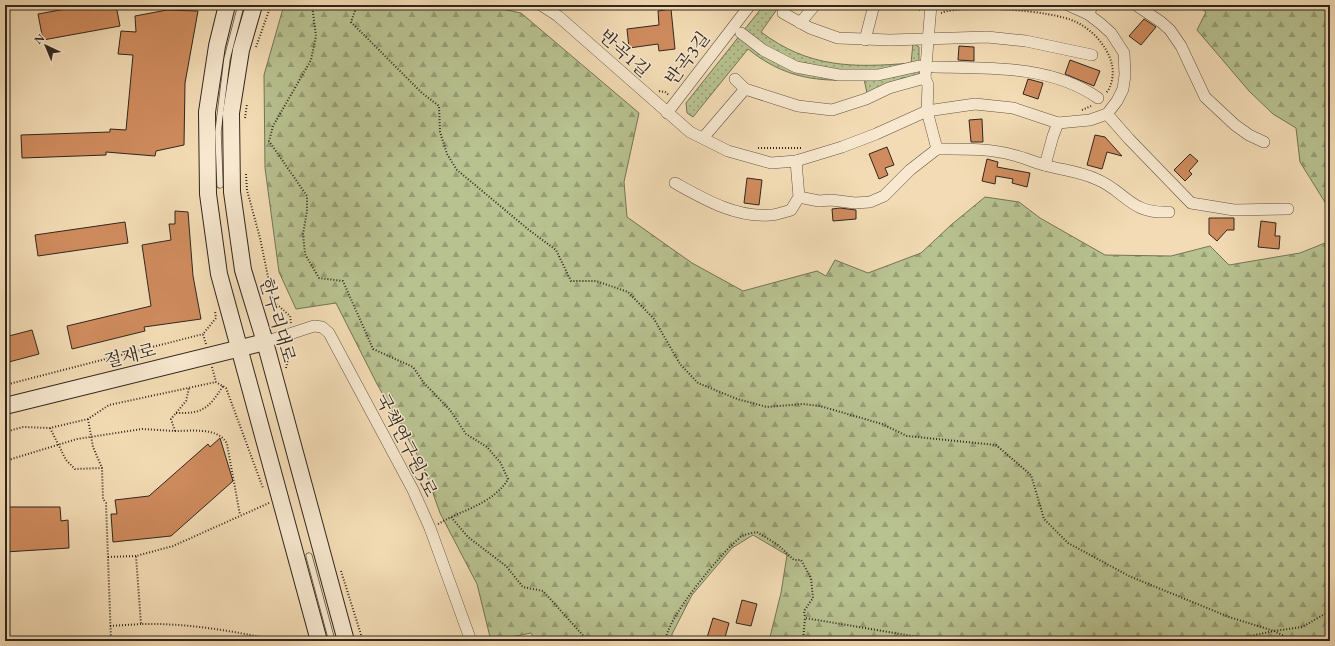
<svg xmlns="http://www.w3.org/2000/svg" width="1335" height="646" viewBox="0 0 1335 646" font-family="'EB Garamond','Noto Serif KR',serif">
<style>
.forest{fill:url(#forest-firs);stroke:#747457}
.park{fill:url(#park-dots);stroke:#747457}
.building{fill:#d08c5e;stroke:#31261e}
.lines{fill:none;stroke-linecap:round;stroke-linejoin:round}
.lane-casing{stroke:#625444;stroke-width:7}
.street-casing{stroke:#625444;stroke-width:12}
.secondary-casing{stroke:#31261e;stroke-width:18}
.path{stroke:#31261e;stroke-width:2;stroke-dasharray:1 2;stroke-linecap:butt}
.lane{stroke:#f7e8cf;stroke-width:5.5}
.street{stroke:#f7e8cf;stroke-width:11}
.secondary{stroke:#f7e8cf;stroke-width:16}
.labels{text-anchor:middle;dominant-baseline:central;stroke-width:3;stroke-linejoin:round;paint-order:stroke}
.street-label{font-size:18px;fill:#31261e;stroke:#f7e8cf}
</style>
<defs>
<pattern id="forest-firs" width="22" height="20" patternUnits="userSpaceOnUse"><rect width="22" height="20" fill="#b8c190"/><path d="M5 1l3.5 6h-7zM16 11l3.5 6h-7z" fill="#969d75"/></pattern>
<pattern id="park-dots" width="8" height="8" patternUnits="userSpaceOnUse"><rect width="8" height="8" fill="#b8c190"/><path d="M2 2h.1M6 6h.1" fill="none" stroke="#969d75" stroke-width="1.8" stroke-linecap="round"/></pattern>
</defs>
<rect width="100%" height="100%" fill="#f3dcb5"/>
<filter id="stains"><feTurbulence type="fractalNoise" baseFrequency=".005" numOctaves="4"/><feColorMatrix values="0 0 0 0 .2 0 0 0 0 .09 0 0 0 0 .02 0 0 0 .5 -.17"/></filter>
<radialGradient id="worn" r=".72"><stop offset=".6" stop-color="#630" stop-opacity="0"/><stop offset="1" stop-color="#630" stop-opacity=".3"/></radialGradient>
<g class="forest">
<polygon points="284,5 422,5 452,7 488,6 521,13 639,113 624,182 627,217 692,263 743,291 817,271 826,276 835,260 868,273 921,253 951,225 985,197 1019,202 1040,218 1105,255 1171,256 1210,246 1229,265 1300,253 1330,241 1330,641 769,641 781,593 787,555 753,535 732,548 692,595 672,634 672,641 536,641 531,633 491,641 477,584 440,513 423,465 377,384 336,303 296,309 279,272 265,168 264,75"/>
<polygon points="1196,5 1330,5 1330,235 1328,207 1300,162 1296,128 1273,114 1249,91 1197,30 1206,12"/>
</g>
<path class="park" d="M764,5H780L761,32C809,68 853,68 911,63L913,43L919,47V76L903,78L867,93L864,79C818,83 784,78 748,49L693,117L687,113L686,103Z"/>
<g class="building">
<polygon points="88,5 116,5 120,26 43,40 38,14"/>
<polygon points="671,9 675,49 659,51 658,44 629,48 627,29 659,25 658,11"/>
<polygon points="167,10 198,11 185,83 184,145 156,151 155,156 106,152 106,155 22,158 21,135 110,132 110,129 126,130 133,55 118,54 121,31 136,32 135,16"/>
<polygon points="1144,19 1156,27 1141,45 1129,36"/>
<polygon points="959,46 974,47 974,61 958,60"/>
<polygon points="1070,60 1100,71 1094,86 1065,74"/>
<polygon points="1028,79 1043,83 1038,99 1023,94"/>
<polygon points="982,119 983,142 971,142 969,120"/>
<polygon points="1095,135 1105,137 1122,156 1107,152 1102,169 1087,165"/>
<polygon points="887,147 894,165 885,168 888,175 879,179 869,154"/>
<polygon points="1190,154 1198,161 1189,171 1192,174 1185,181 1174,170"/>
<polygon points="987,159 998,162 997,167 1030,173 1027,187 1012,183 1013,179 996,176 995,184 982,181"/>
<polygon points="747,178 762,180 759,205 744,203"/>
<polygon points="840,208 856,210 856,219 833,221 832,209"/>
<polygon points="175,211 188,212 193,276 201,319 144,327 145,331 72,349 67,326 151,306 142,245 171,240 169,224 175,224"/>
<polygon points="1209,218 1234,218 1234,230 1227,230 1217,241 1209,234"/>
<polygon points="1261,221 1276,223 1275,236 1280,236 1279,249 1258,247"/>
<polygon points="125,222 128,243 38,256 35,235"/>
<polygon points="32,330 39,354 5,363 5,337"/>
<polygon points="220,438 233,481 171,536 113,542 111,514 117,514 115,500 149,496 208,444 210,447"/>
<polygon points="5,507 60,507 61,521 68,520 69,548 5,552"/>
<polygon points="742,600 757,604 751,626 736,623"/>
<polygon points="713,618 729,623 724,641 706,641"/>
</g>
<g class="lines">
<g class="lane-casing">
<g id="lane">
<polyline points="220,185 218,132 227,59 241,5"/>
<polyline points="309,556 332,641"/>
</g>
</g>
<g class="street-casing">
<g id="street">
<polyline points="541,5 558,16 690,132 728,151 771,163 796,161 842,147 876,134 927,111 975,104 1013,108 1058,123 1090,120 1107,114 1117,101 1123,89 1125,75 1124,53 1111,33 1101,24 1088,14 1068,5"/>
<polyline points="1136,5 1161,22 1170,30 1181,46 1205,97 1235,125 1249,135 1264,142"/>
<polyline points="783,13 810,28 838,38 890,40 987,37 1026,41 1092,55"/>
<polyline points="1088,14 1093,5"/>
<polyline points="800,23 815,5"/>
<polyline points="741,33 763,50 796,67 839,75 878,75 919,66"/>
<polyline points="865,40 874,5"/>
<path d="M934,67C989,68 1051,65 1098,98"/>
<polyline points="735,79 745,89 798,106 832,110 866,99 889,88 925,78"/>
<polyline points="667,113 750,5"/>
<polyline points="1107,114 1129,139 1191,203 1234,210 1288,209"/>
<polyline points="703,138 745,89"/>
<path d="M937,149C962,149 988,148 1013,155C1025,158 1036,163 1048,166C1063,170 1081,172 1096,179C1126,191 1129,214 1169,212"/>
<polyline points="1045,165 1053,136 1058,123"/>
<path d="M675,183C704,199 736,218 770,215C777,215 784,212 791,210L799,197L796,161"/>
<polyline points="799,197 819,201 831,200 855,203 870,202 884,196 910,170 937,149 927,111 928,85 925,78 931,5"/>
<polyline points="265,342 314,326 322,327 329,333 413,490 430,528 471,641"/>
</g>
</g>
<g class="secondary-casing">
<g id="secondary">
<polyline points="227,5 217,46 207,112 208,194 219,274 319,641"/>
<polyline points="254,5 241,50 231,113 232,192 243,270 265,342 346,641"/>
<polyline points="5,406 265,342"/>
</g>
</g>
<g class="path">
<path d="M312,5L316,36L311,60L273,126L269,141L307,196V211L303,234L305,254L319,278L343,281L373,349L413,367L424,383L450,410L466,434L487,447L500,462L508,479C497,499 471,508 451,517"/>
<polyline points="357,5 351,22 422,93 439,106 440,132 447,154 457,170 529,230 556,250 571,281 596,281 628,292 654,319 680,364 698,383 737,399 767,407 803,404 820,406 882,424 907,436 996,445 1031,475 1044,519 1068,543 1129,576 1229,617 1274,631 1302,627 1330,611"/>
<polyline points="902,5 920,10"/>
<path d="M941,13C964,4 1053,10 1076,22C1093,30 1108,47 1112,65C1114,73 1112,87 1106,93"/>
<polyline points="256,47 271,5"/>
<polyline points="659,91 665,92 669,95"/>
<polyline points="1082,110 1091,106"/>
<polyline points="245,118 247,104"/>
<polyline points="758,148 802,148"/>
<polyline points="246,174 247,190 260,238 273,301 290,316 291,323"/>
<polyline points="206,344 203,334 216,318 215,311"/>
<polyline points="212,367 216,382 226,388 263,488"/>
<polyline points="286,368 291,345"/>
<polyline points="5,385 203,334"/>
<path d="M176,413C203,414 209,408 223,386"/>
<polyline points="88,419 93,447 102,468"/>
<polyline points="50,428 66,460 75,469 102,468 103,499 106,503 111,641"/>
<path d="M175,431C192,431 219,427 227,444L240,515"/>
<polyline points="5,432 23,427 50,428 88,419 109,405 216,382"/>
<polyline points="5,461 77,439 142,429 175,431 171,419 186,401 189,388"/>
<path d="M269,503L173,546L136,556L141,624C188,623 233,631 280,641"/>
<polyline points="438,524 451,517 468,537 506,566 523,587 543,591 588,641"/>
<polyline points="108,557 136,556"/>
<polyline points="341,571 363,641"/>
<polyline points="110,626 141,624"/>
<path d="M666,641C664,621 724,549 742,536C746,534 752,533 757,532L778,545L794,560H801L811,578L813,598L804,611L805,618"/>
<polyline points="803,641 805,618 942,641"/>
<polyline points="1227,641 1274,631 1294,641"/>
</g>
<use href="#lane" class="lane"/>
<use href="#street" class="street"/>
<use href="#secondary" class="secondary"/>
</g>
<g class="labels">
<g class="street-label">
<text transform="translate(625 53) rotate(42)">반곡1길</text>
<text transform="translate(687 58) rotate(-53)">반곡3길</text>
<text transform="translate(278 320) rotate(74)">한누리대로</text>
<text transform="translate(130 355) rotate(-14)">절재로</text>
<text transform="translate(407 445) rotate(63)">국책연구원5로</text>
</g>
</g>
<rect width="1335" height="646" fill="none" stroke="#f3dcb5" stroke-width="20"/>
<rect x="6" y="6" width="1323" height="634" fill="none" stroke="#31261e" stroke-width="2"/>
<rect x="10" y="10" width="1315" height="626" fill="none" stroke="#31261e"/>
<g transform="translate(46 46) rotate(316)" stroke="#f7e8cf" stroke-width="3" paint-order="stroke">
<path d="M0-3L7 15L0 10L-7 15Z" fill="#31261e"/>
<text y="-6" font-size="11" font-weight="bold" text-anchor="middle" fill="#31261e">N</text>
</g>
<rect width="100%" height="100%" filter="url(#stains)"/>
<rect width="100%" height="100%" fill="url(#worn)"/>
</svg>
